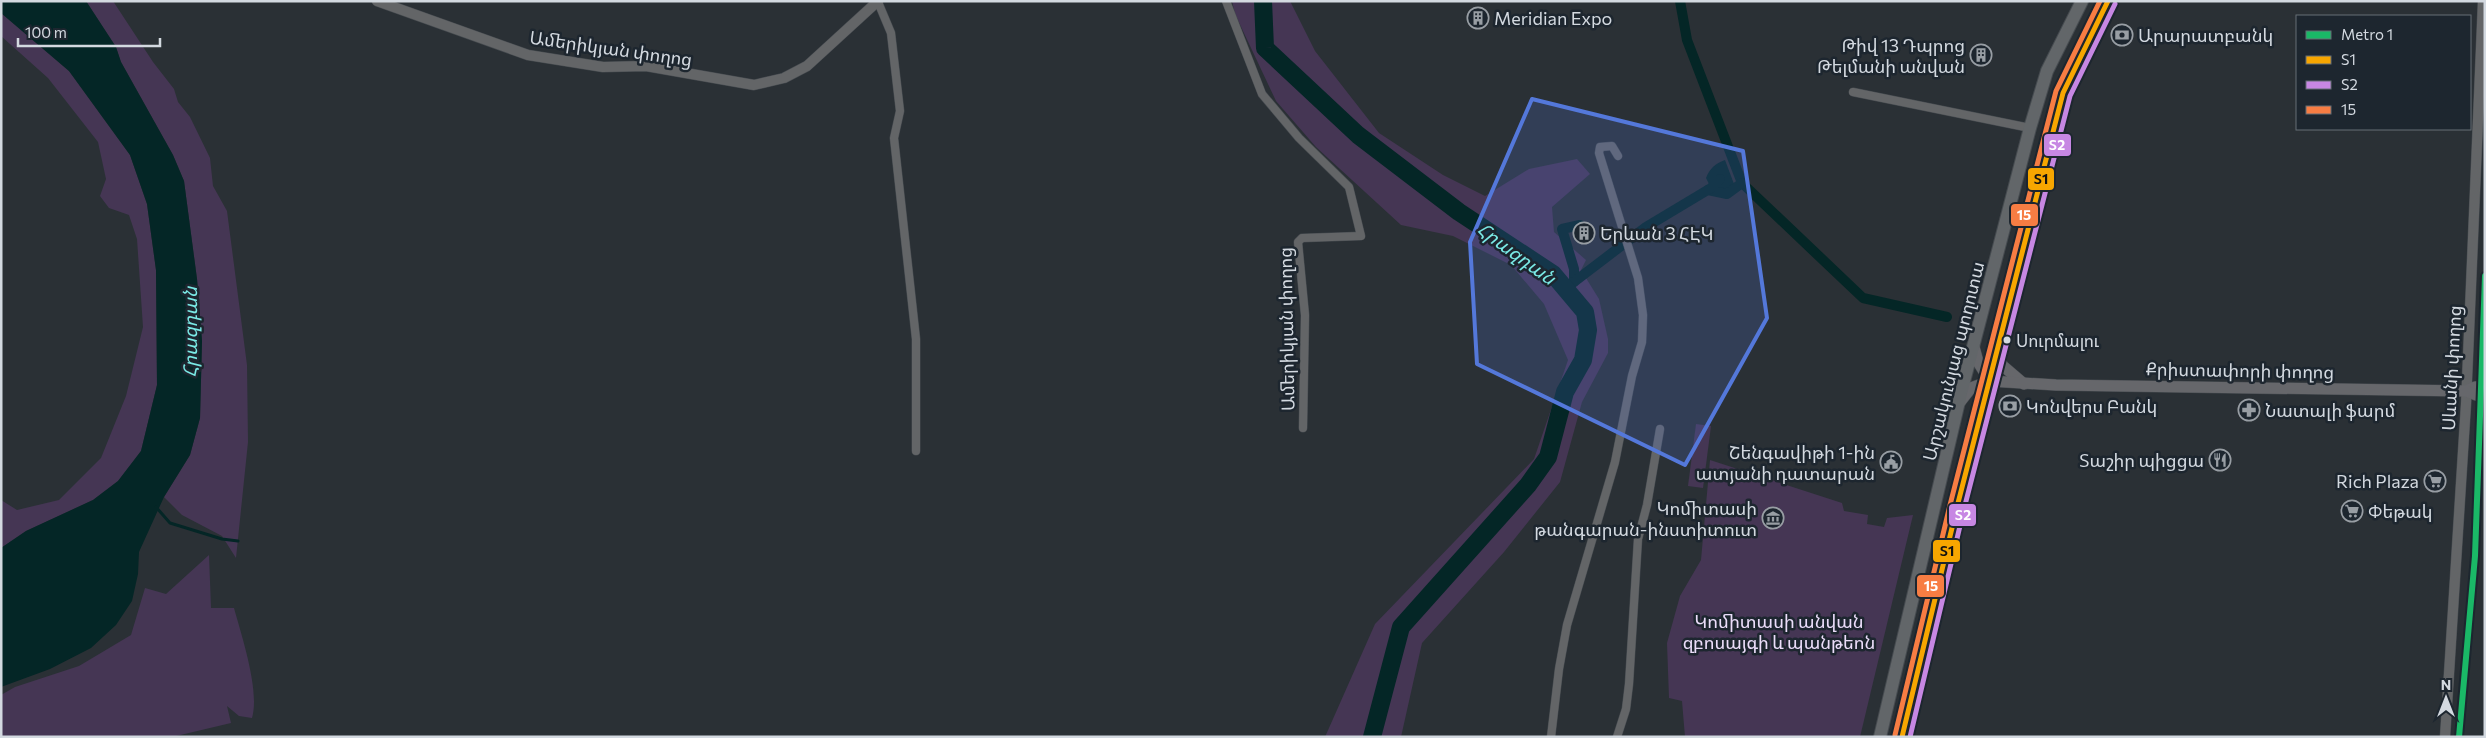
<svg xmlns="http://www.w3.org/2000/svg" width="2486" height="738" viewBox="0 0 2486 738" font-family="Commissioner,'Noto Sans Armenian',sans-serif">
<style>
.green{fill:#453654}
.water{fill:#042626}
.lines{fill:none;stroke-linecap:round;stroke-linejoin:round}
.stream{stroke:#042626;stroke-width:3}
.canal{stroke:#042626;stroke-width:10}
.river{stroke:#042626;stroke-width:18}
.minor-casing{stroke:#464b50;stroke-width:9}
.tertiary-casing{stroke:#464b50;stroke-width:11}
.secondary-casing{stroke:#464b50;stroke-width:12}
.primary-casing{stroke:#464b50;stroke-width:14}
.minor{stroke:#636567;stroke-width:8}
.tertiary{stroke:#636567;stroke-width:10}
.secondary{stroke:#66676b;stroke-width:11}
.primary{stroke:#626669;stroke-width:12}
.bus-1-casing{stroke:#1d262f;stroke-width:9}
.bus-2-casing{stroke:#1d262f;stroke-width:9}
.bus-3-casing{stroke:#1d262f;stroke-width:9}
.bus-1{stroke:#f7a600;stroke-width:5}
.bus-2{stroke:#c787e3;stroke-width:5}
.bus-3{stroke:#f77d43;stroke-width:5}
.metro-1-casing{stroke:#1d262f;stroke-width:10}
.metro-1{stroke:#1ab867;stroke-width:6}
.marked{fill:#5478da;fill-opacity:0.2;stroke:#5478da;stroke-width:4;stroke-linejoin:round}
.bus-dot{fill:#d3d9e0;stroke:#1d262f;stroke-width:2}
.labels{text-anchor:middle;dominant-baseline:central;stroke-width:5;stroke-linejoin:round;paint-order:stroke}
.bus-label{font-size:17px;fill:#d3d9e0;stroke:#1d262f;text-anchor:start}
.poi-label{font-size:18px;fill:#d3d9e0;stroke:#1d262f;text-anchor:start}
.street-label{font-size:18px;fill:#d3d9e0;stroke:#1d262f}
.park-label{font-size:18px;fill:#ebddfa;stroke:#1d262f}
.water-label{font-size:19px;font-style:italic;fill:#7aeae6;stroke:#1d262f}
.line-badge{stroke:#1d262f;stroke-width:2}
.badge-label{font-size:14px;text-anchor:middle;font-weight:bold;fill:#fff}
.pale-badge-label{font-size:14px;text-anchor:middle;font-weight:bold;fill:#111}
</style>
<rect width="100%" height="100%" fill="#2a3035"/>
<g class="green">
<polygon points="86,1 113,1 153,62 174,89 178,102 190,117 210,158 213,186 227,211 247,365 248,442 236,558 222,536 182,515 164,497 190,455 200,418 202,341 197,279 184,181 173,155 121,62 116,47"/>
<polygon points="1232,1 1290,1 1315,51 1379,133 1443,175 1485,196 1529,169 1577,159 1590,174 1552,207 1554,232 1586,260 1581,270 1599,299 1608,339 1608,353 1582,402 1560,482 1504,552 1422,643 1401,737 1325,737 1375,624 1534,459 1568,360 1544,304 1511,265 1453,236 1401,225 1316,147 1276,101 1235,14"/>
<polygon points="1,13 69,71 130,155 147,204 156,270 157,385 141,451 118,481 93,500 26,531 1,548 1,500 17,510 59,500 101,458 126,396 143,327 137,239 129,215 109,208 100,196 106,179 98,142 48,78 1,36"/>
<polygon points="1696,424 1711,426 1703,488 1688,486"/>
<polygon points="1710,460 1842,503 1844,511 1868,515 1867,524 1884,527 1887,518 1913,515 1860,737 1685,737 1682,701 1669,698 1667,643 1680,596 1701,560"/>
<path d="M209,555L211,608H234C242,637 260,691 252,718L239,716L227,706L231,723L172,737H1V695L15,687L79,666L131,635L145,588L166,594Z"/>
</g>
<g class="water">
<polygon points="1,1 86,1 116,47 121,62 173,155 184,181 197,279 202,341 200,418 190,455 164,497 139,552 138,574 132,601 116,625 91,648 50,669 1,687 1,548 26,531 93,500 118,481 141,451 157,385 156,270 147,204 130,155 69,71 1,13"/>
<path d="M1725,160L1734,184L1723,191L1711,188L1706,178C1710,168 1715,164 1725,160Z"/>
</g>
<g class="lines">
<polyline class="stream" points="156,507 170,523 222,539 238,541"/>
<g class="canal">
<polyline points="1680,1 1687,40 1742,183 1863,298 1947,317"/>
<polyline points="1708,190 1727,194 1742,183"/>
<polyline points="1574,282 1574,269 1562,229 1580,225"/>
<polyline points="1566,288 1646,227 1711,188 1720,179"/>
</g>
<polyline class="river" points="1263,1 1265,48 1358,135 1459,212 1553,274 1585,312 1588,330 1583,360 1565,392 1548,457 1528,485 1401,627 1372,737"/>
<g class="minor-casing">
<g id="minor">
<polyline points="1226,1 1262,94 1299,138 1349,187 1361,236 1302,238 1298,242 1305,315 1303,428"/>
<polyline points="878,2 891,33 900,111 894,138 916,339 916,451"/>
<polyline points="1853,92 2030,128"/>
<polyline points="1551,737 1559,669 1567,625 1615,462 1632,376 1642,342 1643,315 1638,278 1599,153 1600,147 1612,146 1618,156"/>
<polyline points="1617,737 1626,709 1629,684 1638,539 1647,505 1660,429"/>
</g>
</g>
<g class="tertiary-casing">
<g id="tertiary">
<polyline points="377,1 528,55 603,67 646,66 754,85 784,78 807,66 878,1"/>
<polyline points="2445,737 2466,404 2483,1"/>
</g>
</g>
<g class="secondary-casing">
<g id="secondary">
<polyline points="1974,347 1978,362 1990,381"/>
<polyline points="1996,354 2003,366 2024,384"/>
<polyline points="2466,391 2475,387 2485,387"/>
<polyline points="1960,402 1971,388 1990,381 2056,385 2466,391 2476,395 2485,396"/>
</g>
</g>
<g class="primary-casing">
<g id="primary">
<polyline points="1880,737 1961,393 2030,128 2047,71 2082,1"/>
<polyline points="1902,737 1957,507 2063,93 2108,1"/>
</g>
</g>
<use href="#minor" class="minor"/>
<use href="#tertiary" class="tertiary"/>
<use href="#secondary" class="secondary"/>
<use href="#primary" class="primary"/>
<g class="bus-1-casing">
<polyline id="bus-1" points="1902,737 1957,507 2063,93 2108,1"/>
</g>
<g class="bus-2-casing">
<polyline id="bus-2" points="1910,737 1964,509 2070,96 2115,4"/>
</g>
<g class="bus-3-casing">
<polyline id="bus-3" points="1895,735 1950,505 2056,91 2100,1"/>
</g>
<use href="#bus-1" class="bus-1"/>
<use href="#bus-2" class="bus-2"/>
<use href="#bus-3" class="bus-3"/>
<g class="metro-1-casing">
<polyline id="metro-1" points="2459,737 2475,556 2485,276"/>
</g>
<use href="#metro-1" class="metro-1"/>
</g>
<path class="marked" d="M1532,99L1743,151L1767,318L1685,465L1477,364L1470,242Z"/>
<defs>
<g id="building-ring" transform="scale(1.125)"><circle r="9.5" fill="#1d262f" stroke="#989ea4" stroke-width="1.5"/><path d="M-4-6H4V6H1V3H-1V6H-4ZM-2.5-4.3h1.7v1.8h-1.7ZM.8-4.3h1.7v1.8H.8ZM-2.5-1h1.7V.8h-1.7ZM.8-1h1.7V.8H.8Z" fill="#989ea4"/></g>
<g id="bank-ring" transform="scale(1.125)"><circle r="9.5" fill="#1d262f" stroke="#989ea4" stroke-width="1.5"/><path d="M-6-4H6V4H-6ZM0-2.3a2.3 2.3 0 1 0 0 4.6a2.3 2.3 0 1 0 0-4.6Z" fill="#989ea4"/></g>
<g id="pharmacy-ring" transform="scale(1.125)"><circle r="9.5" fill="#1d262f" stroke="#989ea4" stroke-width="1.5"/><path d="M-2-6h4v4h4v4h-4v4h-4v-4h-4v-4h4Z" fill="#989ea4"/></g>
<g id="restaurant-ring" transform="scale(1.125)"><circle r="9.5" fill="#1d262f" stroke="#989ea4" stroke-width="1.5"/><path d="M-5-6h1v4h1v-4h1v4h1v-4h1v5L-1.5 .5V6h-2V.5L-5-1ZM5-6V6H3V1.5H1.5Q1.5-4 5-6Z" fill="#989ea4"/></g>
<g id="civic-ring" transform="scale(1.125)"><circle r="9.5" fill="#1d262f" stroke="#989ea4" stroke-width="1.5"/><path d="M-.6-6.5H3V-4.5H.6V-3L4-1V1h2V6H-6V1h2V-1L-.6-3ZM-1.2 2.5V6h2.4V2.5Z" fill="#989ea4"/></g>
<g id="supermarket-ring" transform="scale(1.125)"><circle r="9.5" fill="#1d262f" stroke="#989ea4" stroke-width="1.5"/><path d="M-6-5.5h2.5l.6 2H6L4.5 2H-2.5L-4.4-4H-6ZM-1.5 3.2a1.3 1.3 0 1 0 .1 0ZM3 3.2a1.3 1.3 0 1 0 .1 0Z" fill="#989ea4"/></g>
<g id="museum-ring" transform="scale(1.125)"><circle r="9.5" fill="#1d262f" stroke="#989ea4" stroke-width="1.5"/><path d="M0-6L6-3V-2H-6V-3ZM-5-1h2V3h-2ZM-1-1h2V3h-2ZM3-1h2V3H3ZM-6 4H6V6H-6Z" fill="#989ea4"/></g>
</defs>
<g fill-rule="evenodd">
<use href="#building-ring" x="1478" y="18"/>
<use href="#bank-ring" x="2122" y="35"/>
<use href="#building-ring" x="1981" y="55"/>
<use href="#building-ring" x="1584" y="233"/>
<use href="#bank-ring" x="2010" y="406"/>
<use href="#pharmacy-ring" x="2249" y="410"/>
<use href="#restaurant-ring" x="2220" y="460"/>
<use href="#civic-ring" x="1891" y="462"/>
<use href="#supermarket-ring" x="2435" y="481"/>
<use href="#supermarket-ring" x="2352" y="511"/>
<use href="#museum-ring" x="1773" y="518"/>
</g>
<circle class="bus-dot" cx="2007" cy="340" r="4.5"/>
<g class="labels">
<g class="bus-label">
<text x="2016" y="340">Սուրմալու</text>
</g>
<g class="poi-label">
<text x="1494" y="18">Meridian Expo</text>
<text x="2138" y="35">Արարատբանկ</text>
<text x="1965" y="45" text-anchor="end">Թիվ 13 Դպրոց<tspan x="1965" dy="21">Թելմանի անվան</tspan></text>
<text x="1600" y="233">Երևան 3 ՀԷԿ</text>
<text x="2026" y="406">Կոնվերս Բանկ</text>
<text x="2265" y="410">Նատալի ֆարմ</text>
<text x="1875" y="452" text-anchor="end">Շենգավիթի 1-ին<tspan x="1875" dy="21">ատյանի դատարան</tspan></text>
<text x="2204" y="460" text-anchor="end">Տաշիր պիցցա</text>
<text x="2419" y="481" text-anchor="end">Rich Plaza</text>
<text x="1757" y="508" text-anchor="end">Կոմիտասի<tspan x="1757" dy="21">թանգարան-ինստիտուտ</tspan></text>
<text x="2368" y="511">Փեթակ</text>
</g>
<g class="street-label">
<text transform="translate(611 48) rotate(8)">Ամերիկյան փողոց</text>
<text transform="translate(1286 329) rotate(-91)">Ամերիկյան փողոց</text>
<text transform="translate(1953 361) rotate(-76)">Արշակունյաց պողոտա</text>
<text transform="translate(2451 368) rotate(-87)">Սևանի փողոց</text>
<text transform="translate(2240 370) rotate(1)">Քրիստափորի փողոց</text>
</g>
<g class="park-label">
<text x="1779" y="621">Կոմիտասի անվան<tspan x="1779" dy="21">զբոսայգի և պանթեոն</tspan></text>
</g>
<g class="water-label">
<text transform="translate(1517 253) rotate(36)">Հրազդան</text>
<text transform="translate(189 332) rotate(-90)">Հրազդան</text>
</g>
</g>
<g class="line-badge">
<rect x="2043" y="133" width="29" height="24" rx="5" fill="#c787e3"/>
<rect x="2027" y="167" width="28" height="24" rx="5" fill="#f7a600"/>
<rect x="2010" y="203" width="29" height="24" rx="5" fill="#f77d43"/>
<rect x="1948" y="503" width="29" height="24" rx="5" fill="#c787e3"/>
<rect x="1932" y="539" width="29" height="24" rx="5" fill="#f7a600"/>
<rect x="1916" y="574" width="29" height="24" rx="5" fill="#f77d43"/>
</g>
<g class="badge-label">
<text x="2057" y="150">Տ2</text>
<text x="2024" y="220">15</text>
<text x="1963" y="520">Տ2</text>
<text x="1931" y="591">15</text>
</g>
<g class="pale-badge-label">
<text x="2041" y="184">Տ1</text>
<text x="1947" y="556">Տ1</text>
</g>
<rect width="2486" height="738" fill="none" stroke="#d3d9e0" stroke-width="5"/>
<rect x="2296" y="15" width="175" height="115" fill="#1d262f" stroke="#666e76"/>
<rect x="2306" y="31" width="25" height="8" fill="#1ab867" stroke="#666e76"/>
<text x="2341" y="40" font-size="15" fill="#d3d9e0">Metro 1</text>
<rect x="2306" y="56" width="25" height="8" fill="#f7a600" stroke="#666e76"/>
<text x="2341" y="65" font-size="15" fill="#d3d9e0">Տ1</text>
<rect x="2306" y="81" width="25" height="8" fill="#c787e3" stroke="#666e76"/>
<text x="2341" y="90" font-size="15" fill="#d3d9e0">Տ2</text>
<rect x="2306" y="106" width="25" height="8" fill="#f77d43" stroke="#666e76"/>
<text x="2341" y="115" font-size="15" fill="#d3d9e0">15</text>
<g transform="translate(2446 698)" stroke="#1d262f" stroke-width="4" paint-order="stroke">
<path d="M0-4L9 19L0 12L-9 19Z" fill="#d3d9e0"/>
<text y="-8" font-size="14" font-weight="bold" text-anchor="middle" fill="#d3d9e0">N</text>
</g>
<path d="M18 38v8h142v-8" fill="none" stroke="#d3d9e0" stroke-width="2.5"/>
<text x="25" y="38" font-size="15" fill="#d3d9e0" stroke="#1d262f" stroke-width="4" paint-order="stroke">100 m</text>
</svg>
